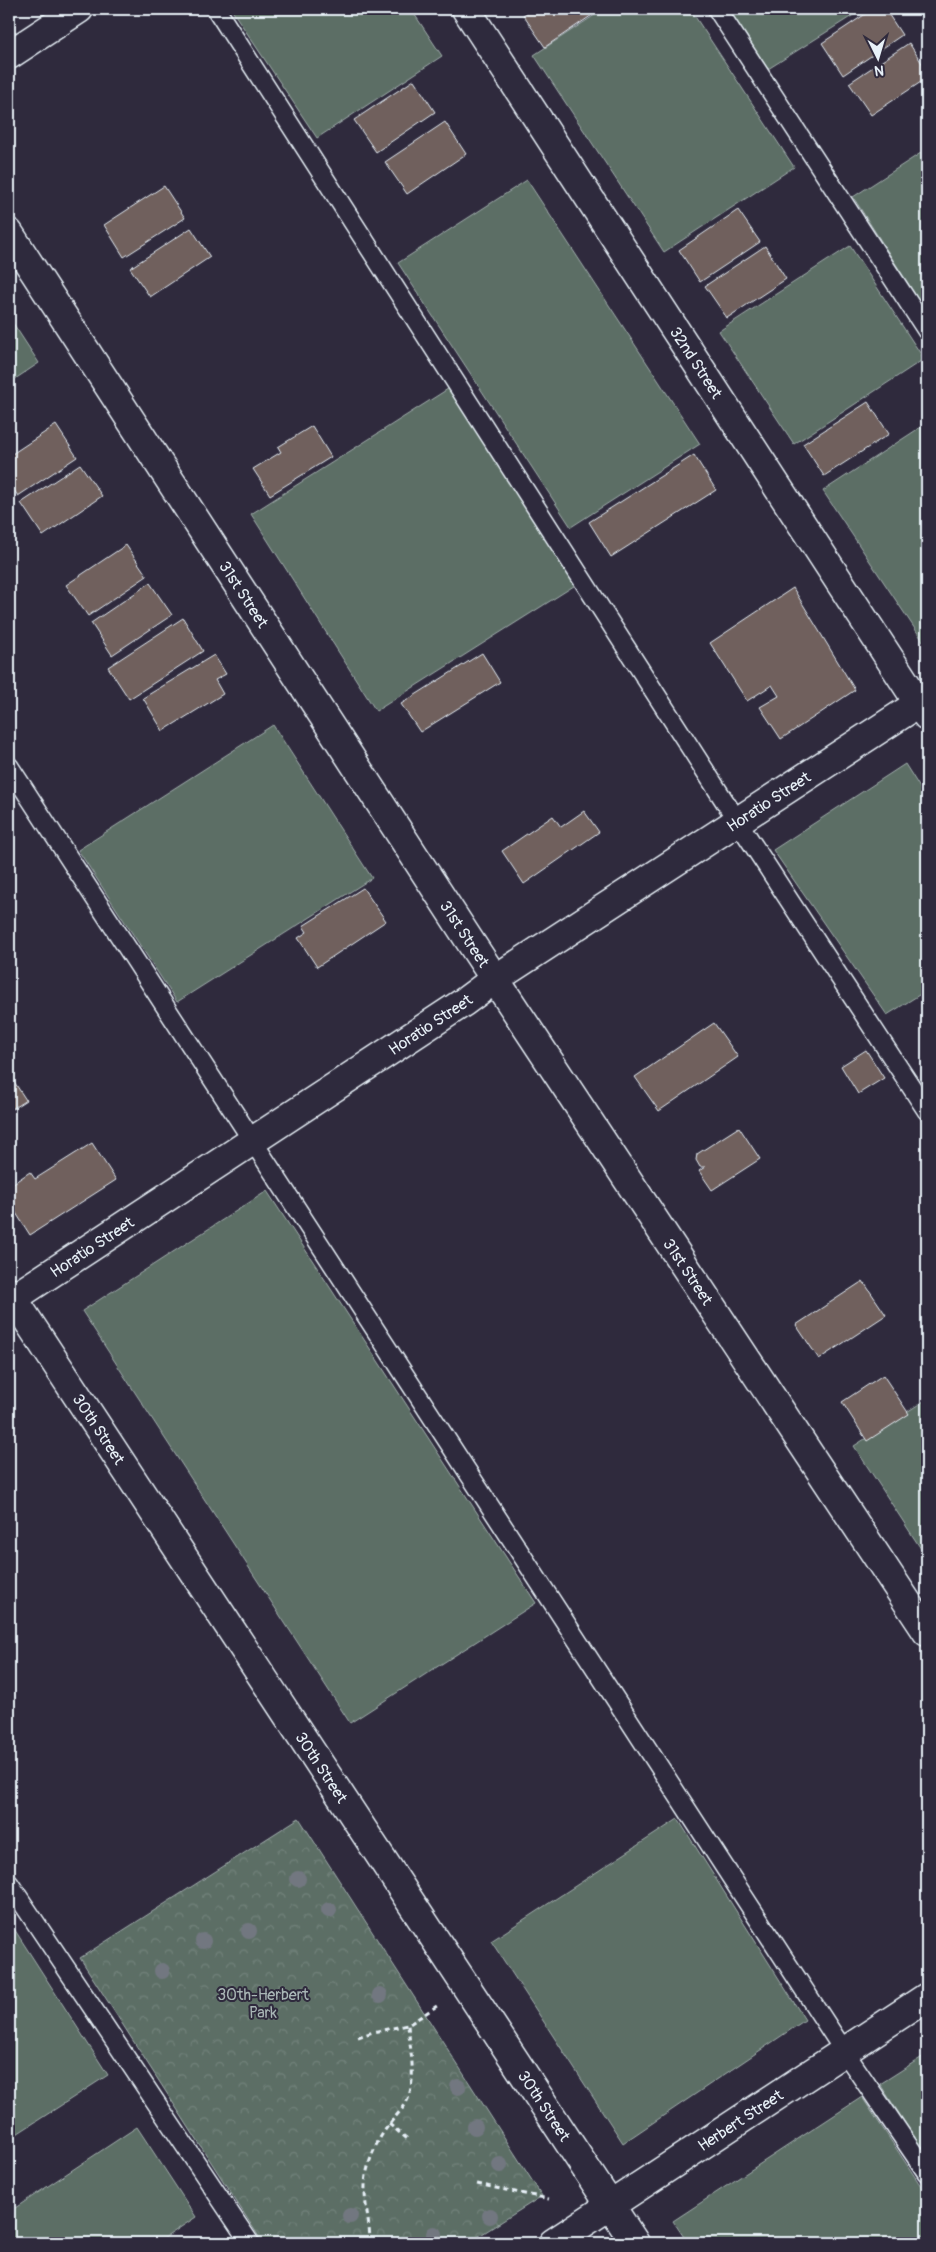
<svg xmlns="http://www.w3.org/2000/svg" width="936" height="2252" viewBox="0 0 936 2252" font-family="Pangolin,sans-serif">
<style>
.grass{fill:#5c6e65;stroke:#a2b0ae}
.park{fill:url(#park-crowns);stroke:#a2b0ae}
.building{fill:#6f605d;stroke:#e8f1f8}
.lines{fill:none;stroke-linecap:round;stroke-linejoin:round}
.lane-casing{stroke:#e8f1f8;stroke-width:21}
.street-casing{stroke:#e8f1f8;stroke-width:31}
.path{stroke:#e8f1f8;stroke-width:3;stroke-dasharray:5 4;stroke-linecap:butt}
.lane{stroke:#2f2a3d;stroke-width:18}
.street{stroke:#2f2a3d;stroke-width:28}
.tree{fill:#727780}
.labels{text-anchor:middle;stroke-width:4;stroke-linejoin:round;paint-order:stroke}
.street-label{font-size:16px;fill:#e8f1f8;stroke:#2f2a3d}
.park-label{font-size:16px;fill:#a9b6b6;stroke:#2f2a3d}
</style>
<defs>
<pattern id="park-crowns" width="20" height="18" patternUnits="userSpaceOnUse" patternTransform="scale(1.25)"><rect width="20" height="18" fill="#5c6e65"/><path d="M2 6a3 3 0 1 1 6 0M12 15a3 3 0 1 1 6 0" fill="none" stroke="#73837c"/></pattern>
</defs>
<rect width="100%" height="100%" fill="#2f2a3d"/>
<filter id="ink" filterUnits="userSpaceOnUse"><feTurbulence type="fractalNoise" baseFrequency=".02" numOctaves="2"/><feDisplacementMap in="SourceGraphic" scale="10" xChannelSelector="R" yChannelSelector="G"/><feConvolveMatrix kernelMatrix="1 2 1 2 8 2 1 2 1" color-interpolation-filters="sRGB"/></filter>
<g filter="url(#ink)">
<!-- grass -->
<g class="grass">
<path d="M231 9H411L442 56 317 138Z"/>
<path d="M604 9H690L794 167 664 252 534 55Z"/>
<path d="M729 9H863L768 69Z"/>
<path d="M927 149V313L853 197Z"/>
<path d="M527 180 700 444 571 527 398 263Z"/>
<path d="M850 246 924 359 794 444 719 331Z"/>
<path d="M9 317 39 363 9 383Z"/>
<path d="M451 387 577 584 376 711 251 514Z"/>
<path d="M927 423V647L823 491Z"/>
<path d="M273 725 372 878 177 1002 78 850Z"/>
<path d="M905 764 927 799V990L887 1015 773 850Z"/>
<path d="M267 1191 536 1603 350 1723 82 1311Z"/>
<path d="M927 1399V1558L854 1446Z"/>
<path d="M678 1819 805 2020 623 2143 491 1941Z"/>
<path d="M9 1921 108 2075 9 2139Z"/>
<path d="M927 2054V2157L880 2084Z"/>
<path d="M862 2097 927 2195V2243H688L673 2221Z"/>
<path d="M137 2127 196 2217 157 2243H9V2212Z"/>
</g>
<!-- park -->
<path class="park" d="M299 1818 542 2196 468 2243H263L80 1958Z"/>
<!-- building -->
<g class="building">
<path d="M533 9H601L545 47 523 15Z"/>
<path d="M873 9H885L902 35 843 75 822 43Z"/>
<path d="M909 43 927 71V78L871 115 849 83Z"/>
<path d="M414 80 435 112 376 152 354 120Z"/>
<path d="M445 122 466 154 407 194 385 162Z"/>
<path d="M164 186 185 218 124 257 104 225Z"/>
<path d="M738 210 760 242 700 282 679 250Z"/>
<path d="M191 228 210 257 150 297 130 268Z"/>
<path d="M765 246 786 279 727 318 705 286Z"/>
<path d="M868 402 889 434 824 476 803 444Z"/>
<path d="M56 425 77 457 18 496 9 483V456Z"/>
<path d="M312 426 331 457 270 495 253 469 281 452 278 447Z"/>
<path d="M694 455 716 490 611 557 589 522Z"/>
<path d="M80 464 102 496 43 536 21 503Z"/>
<path d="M126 545 147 576 88 616 66 585Z"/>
<path d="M150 583 172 615 112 655 91 623Z"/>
<path d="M793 588 855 690 781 739 760 707 779 696 772 685 747 701 710 643Z"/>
<path d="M183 618 203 651 129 699 108 667Z"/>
<path d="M482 653 500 682 420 732 401 704Z"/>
<path d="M214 655 226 674 215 680 223 694 163 731 143 698Z"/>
<path d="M584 811 599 832 524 884 502 851 553 816 561 827Z"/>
<path d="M363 888 386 921 317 967 298 938 307 932 303 926Z"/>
<path d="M714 1023 738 1057 659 1111 635 1077Z"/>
<path d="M866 1050 884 1078 858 1094 841 1066Z"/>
<path d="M9 1074 26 1100 9 1111Z"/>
<path d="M739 1127 760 1159 712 1190 699 1171 705 1167H700L696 1160 697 1154Z"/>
<path d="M92 1143 116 1180 30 1235 9 1202 10 1194 9 1186 30 1172 35 1179Z"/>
<path d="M863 1281 886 1315 819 1359 796 1325Z"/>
<path d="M883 1375 909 1414 867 1441 842 1402Z"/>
</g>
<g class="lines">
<defs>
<g id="lane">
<path d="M216 9 738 822 927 1111"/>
<path d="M717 9 927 331"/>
<path d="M9 766 844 2051 927 2173"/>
<path d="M9 1883 250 2243"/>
</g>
<g id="street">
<path id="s1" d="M466 9 927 716"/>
<path d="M9 55 79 9"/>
<path id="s2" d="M9 233 475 949 927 1632"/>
<path id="s3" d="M9 1292 635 2243"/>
<path id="s4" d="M9 1301 464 1002 495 979 927 698"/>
<path id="s5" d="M553 2243 927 1997"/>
</g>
</defs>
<!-- lane casing -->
<use href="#lane" class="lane-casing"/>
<!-- street casing -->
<use href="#street" class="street-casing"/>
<!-- path -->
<g class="path">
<path d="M358 2037 373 2032 408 2025 440 2004"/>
<path d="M389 2124 410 2141"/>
<path d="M477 2184 549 2199"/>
<path d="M370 2243C370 2219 361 2195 367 2171 371 2154 378 2139 388 2126 393 2119 400 2112 405 2105 418 2082 410 2050 408 2025"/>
</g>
<!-- lane -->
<use href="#lane" class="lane"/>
<!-- street -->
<use href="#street" class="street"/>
</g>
<!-- trees -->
<g class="tree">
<circle cx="298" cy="1879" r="8"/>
<circle cx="329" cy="1910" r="8"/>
<circle cx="249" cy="1931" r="8"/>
<circle cx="203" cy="1941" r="8"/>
<circle cx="162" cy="1971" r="8"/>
<circle cx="380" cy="1995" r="8"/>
<circle cx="458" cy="2087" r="8"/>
<circle cx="475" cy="2127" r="8"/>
<circle cx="500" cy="2165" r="8"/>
<circle cx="350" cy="2216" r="8"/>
<circle cx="490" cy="2216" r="8"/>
<circle cx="434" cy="2234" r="8"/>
</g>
</g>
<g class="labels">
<!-- street labels -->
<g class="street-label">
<text dy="6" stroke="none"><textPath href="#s1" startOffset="422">32nd Street</textPath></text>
<text dy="6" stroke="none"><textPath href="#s2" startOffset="431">31st Street</textPath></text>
<text dy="6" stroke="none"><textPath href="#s4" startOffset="909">Horatio Street</textPath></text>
<text dy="6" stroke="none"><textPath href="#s2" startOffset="836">31st Street</textPath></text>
<text dy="6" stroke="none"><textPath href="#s4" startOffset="504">Horatio Street</textPath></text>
<text dy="6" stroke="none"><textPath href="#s4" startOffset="99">Horatio Street</textPath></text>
<text dy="6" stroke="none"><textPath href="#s2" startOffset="1241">31st Street</textPath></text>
<text dy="6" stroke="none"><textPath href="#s3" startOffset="164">30th Street</textPath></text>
<text dy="6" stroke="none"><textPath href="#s3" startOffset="569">30th Street</textPath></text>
<text dy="6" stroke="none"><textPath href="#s3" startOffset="974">30th Street</textPath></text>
<text dy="6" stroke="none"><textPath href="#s5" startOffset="224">Herbert Street</textPath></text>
</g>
<!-- park labels -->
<g class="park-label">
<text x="263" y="2000">30th-Herbert<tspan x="263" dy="18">Park</tspan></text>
</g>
</g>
<!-- margin -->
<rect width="936" height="2252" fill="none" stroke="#2f2a3d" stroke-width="30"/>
<rect x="15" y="15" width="906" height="2222" fill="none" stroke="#e8f1f8" stroke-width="2" filter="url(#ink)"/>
<!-- north arrow -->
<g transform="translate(878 58) rotate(175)" stroke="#2f2a3d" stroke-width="4" paint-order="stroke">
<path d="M0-4L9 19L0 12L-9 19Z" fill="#e8f1f8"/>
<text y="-8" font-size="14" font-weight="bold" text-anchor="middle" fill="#e8f1f8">N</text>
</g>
</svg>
